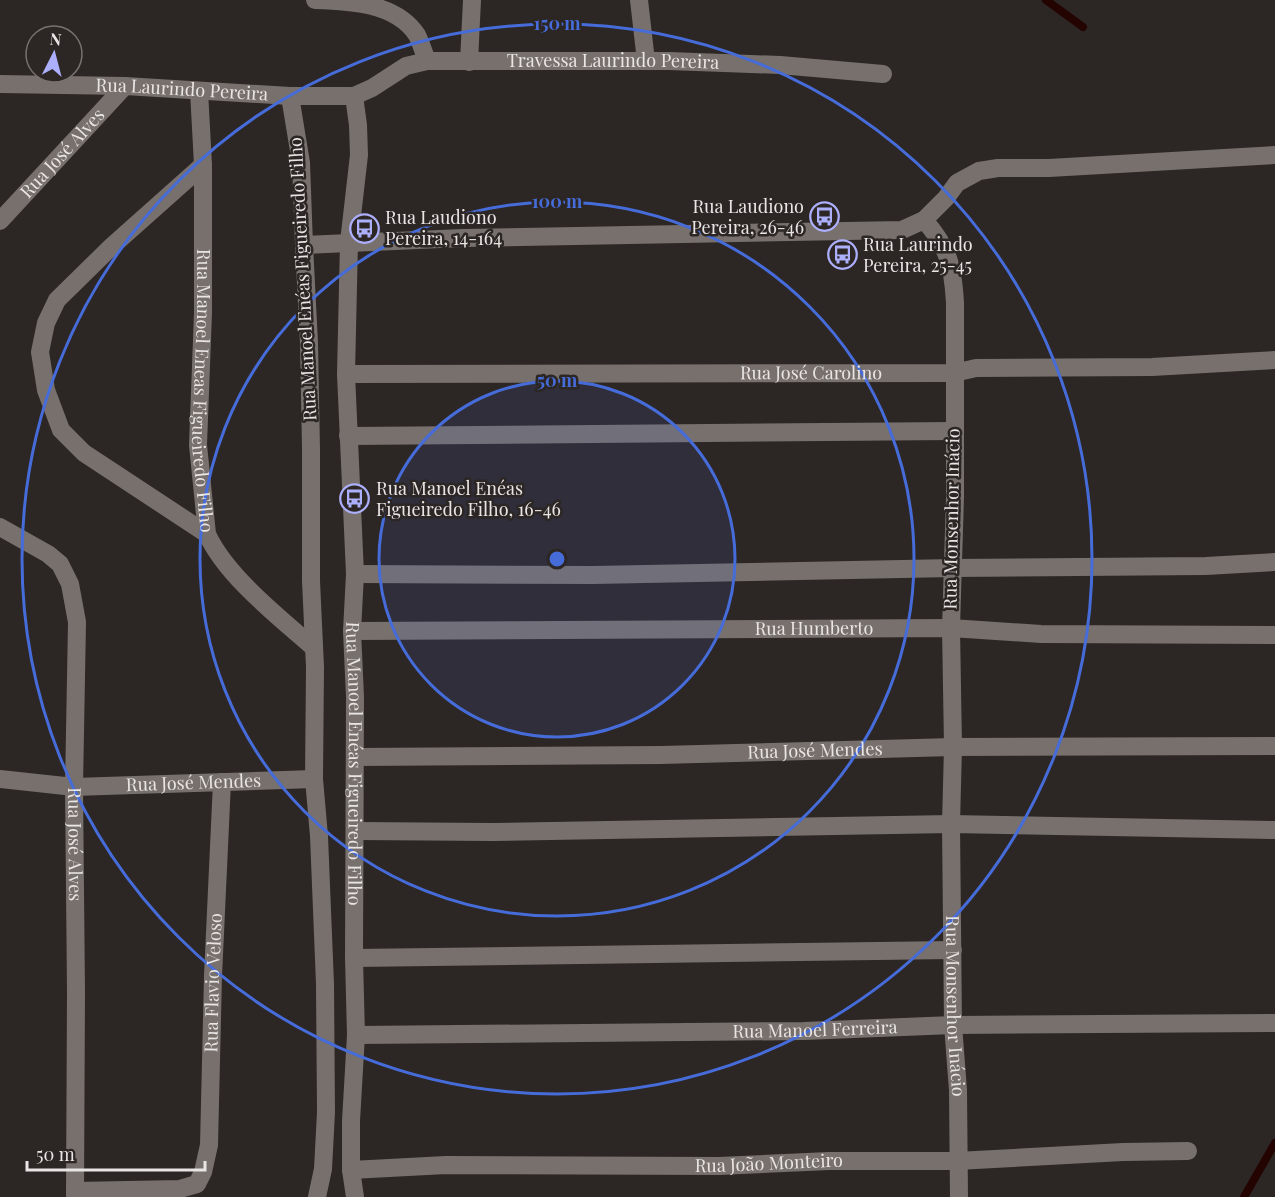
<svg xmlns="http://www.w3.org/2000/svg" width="1275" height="1197" viewBox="0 0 1275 1197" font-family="'Playfair Display',serif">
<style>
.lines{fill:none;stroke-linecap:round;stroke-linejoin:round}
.stream{stroke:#230400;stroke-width:8}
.minor{stroke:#77706c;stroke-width:18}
.tertiary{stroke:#77706c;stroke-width:18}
.ring{fill:none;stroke:#466cda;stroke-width:3}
.labels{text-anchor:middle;stroke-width:5;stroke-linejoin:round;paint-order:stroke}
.street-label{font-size:18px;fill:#e9e5e4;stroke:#2c2624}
.poi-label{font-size:18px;fill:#e9e5e4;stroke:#2c2624;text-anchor:start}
.centre{fill:#466cda;stroke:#2c2624;stroke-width:3}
.ring-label{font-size:18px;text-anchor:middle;font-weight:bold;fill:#466cda;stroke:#2c2624;stroke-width:5;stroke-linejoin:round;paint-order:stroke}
</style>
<rect width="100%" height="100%" fill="#2c2624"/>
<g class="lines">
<!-- stream -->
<g class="stream">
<path d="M1046 0 1083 27"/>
<path d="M1244 1197 1275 1143"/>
</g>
<!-- minor -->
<g class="minor">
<path d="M315 0C350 1 396 3 417 35 421 43 424 53 427 61"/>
<path d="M639 0 646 61"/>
<path d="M469 62 472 0"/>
<path id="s1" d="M0 84 125 86 290 96H354L372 88 406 66 427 61H669L780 65 883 74"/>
<path id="s2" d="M199 91 203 165V313L198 445 207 534C226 576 279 617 314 648"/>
<path d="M290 96 301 163 304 245"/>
<path d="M203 165 111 247 57 300 46 323 40 352 46 390 61 430 84 453 207 534"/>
<path id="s3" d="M0 221 125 86"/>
<path d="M349 242 359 155 358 125 354 96"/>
<path id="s4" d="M346 374 954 373 976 368 1152 367 1275 360"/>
<path d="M348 436 954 431"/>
<path id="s5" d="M0 527 48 554 60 564 70 584 77 622 74 787 76 992 75 1197"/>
<path d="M355 574 593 575 953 568 1206 566 1275 562"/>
<path id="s6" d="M352 631 951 628 1041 634 1275 635"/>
<path id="s7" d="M355 757 661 755 953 747 1275 746"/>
<path id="s8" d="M0 779 74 787 314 779"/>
<path d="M356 831 493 832 951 824 1275 830"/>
<path d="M354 958 953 950"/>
<path id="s9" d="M356 1035 804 1031 953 1025 1275 1023"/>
<path id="s10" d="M351 1170 446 1165 719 1166 829 1161H957L1123 1152 1188 1151"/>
<path id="s11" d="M75 1191 180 1189 197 1184 203 1172 209 1145 213 976 222 782"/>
</g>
<!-- tertiary -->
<g class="tertiary">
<path id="s12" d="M924 220C949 248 953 267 955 303V497L951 628 953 747 951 824 953 1025 958 1090 959 1197"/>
<path id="s13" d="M349 242 346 374 355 574 352 631 355 697 354 958 356 1035 351 1121V1170L355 1197"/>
<path d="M317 1197 323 1169 326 1112 325 984 319 836 314 779 315 667 311 581V449L309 343 304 245 463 238 902 230 924 220 946 198 957 183 979 171 998 168H1049L1275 155"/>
</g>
</g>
<!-- distance rings -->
<circle cx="557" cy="559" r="178" fill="#466cda" fill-opacity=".12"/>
<g class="ring">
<circle cx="557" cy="559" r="178"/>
<circle cx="557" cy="559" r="357"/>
<circle cx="557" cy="559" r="535"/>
</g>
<!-- icons -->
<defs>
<symbol id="bus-ring" viewBox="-11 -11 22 22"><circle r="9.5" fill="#2c2624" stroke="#acaffb" stroke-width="1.5"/><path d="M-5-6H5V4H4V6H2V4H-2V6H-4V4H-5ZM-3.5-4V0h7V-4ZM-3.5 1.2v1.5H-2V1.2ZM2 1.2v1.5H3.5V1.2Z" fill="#acaffb"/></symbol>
</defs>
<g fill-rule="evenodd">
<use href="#bus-ring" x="808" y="200" width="33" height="33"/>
<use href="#bus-ring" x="348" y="212" width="33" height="33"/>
<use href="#bus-ring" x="826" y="238" width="33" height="33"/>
<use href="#bus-ring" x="338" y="482" width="33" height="33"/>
</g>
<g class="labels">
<!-- street labels -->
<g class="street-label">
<text dy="6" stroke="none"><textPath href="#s1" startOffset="622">Travessa Laurindo Pereira</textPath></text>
<text dy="6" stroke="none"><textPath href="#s1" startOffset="182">Rua Laurindo Pereira</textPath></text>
<text dy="6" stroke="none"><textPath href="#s3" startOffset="92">Rua José Alves</textPath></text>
<text transform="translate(303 279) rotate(-93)" y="6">Rua Manoel Enéas Figueiredo Filho</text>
<text dy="6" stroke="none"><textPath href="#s4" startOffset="465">Rua José Carolino</textPath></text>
<text dy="6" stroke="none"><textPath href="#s2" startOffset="300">Rua Manoel Eneas Figueiredo Filho</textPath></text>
<text transform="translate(952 519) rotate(-89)" y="6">Rua Monsenhor Inácio</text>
<text dy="6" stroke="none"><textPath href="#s6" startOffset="462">Rua Humberto</textPath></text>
<text dy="6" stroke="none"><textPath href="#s7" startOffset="460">Rua José Mendes</textPath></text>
<text dy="6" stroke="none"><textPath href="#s13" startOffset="522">Rua Manoel Enéas Figueiredo Filho</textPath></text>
<text dy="6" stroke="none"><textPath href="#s8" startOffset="194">Rua José Mendes</textPath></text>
<text dy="6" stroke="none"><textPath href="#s5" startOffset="354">Rua José Alves</textPath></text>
<text dy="6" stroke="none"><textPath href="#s11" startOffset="326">Rua Flavio Veloso</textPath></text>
<text dy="6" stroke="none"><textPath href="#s12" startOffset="794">Rua Monsenhor Inácio</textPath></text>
<text dy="6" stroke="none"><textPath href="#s9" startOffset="459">Rua Manoel Ferreira</textPath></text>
<text dy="6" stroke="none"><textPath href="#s10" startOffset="418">Rua João Monteiro</textPath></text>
</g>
<!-- poi labels -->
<g class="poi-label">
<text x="804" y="213" text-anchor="end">Rua Laudiono<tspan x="804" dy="21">Pereira, 26-46</tspan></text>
<text x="385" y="224">Rua Laudiono<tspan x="385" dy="21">Pereira, 14-164</tspan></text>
<text x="863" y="251">Rua Laurindo<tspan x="863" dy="21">Pereira, 25-45</tspan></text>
<text x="376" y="495">Rua Manoel Enéas<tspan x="376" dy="21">Figueiredo Filho, 16-46</tspan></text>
</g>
</g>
<circle cx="557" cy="559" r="9" class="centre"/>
<g class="ring-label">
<text x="557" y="30">150 m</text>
<text x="557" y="208">100 m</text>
<text x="557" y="387">50 m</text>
</g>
<!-- north arrow -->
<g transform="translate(54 54) rotate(6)"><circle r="28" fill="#2c2624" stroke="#787271" stroke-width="1.5"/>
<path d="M0-4.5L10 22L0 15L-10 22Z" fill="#acaffb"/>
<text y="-9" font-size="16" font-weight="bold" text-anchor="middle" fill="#e9e5e4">N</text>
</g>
<!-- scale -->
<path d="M27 1161v9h178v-9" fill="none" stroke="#e9e5e4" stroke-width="3"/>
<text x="36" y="1161" font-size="18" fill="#e9e5e4" stroke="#2c2624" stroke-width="4.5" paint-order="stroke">50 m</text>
</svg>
